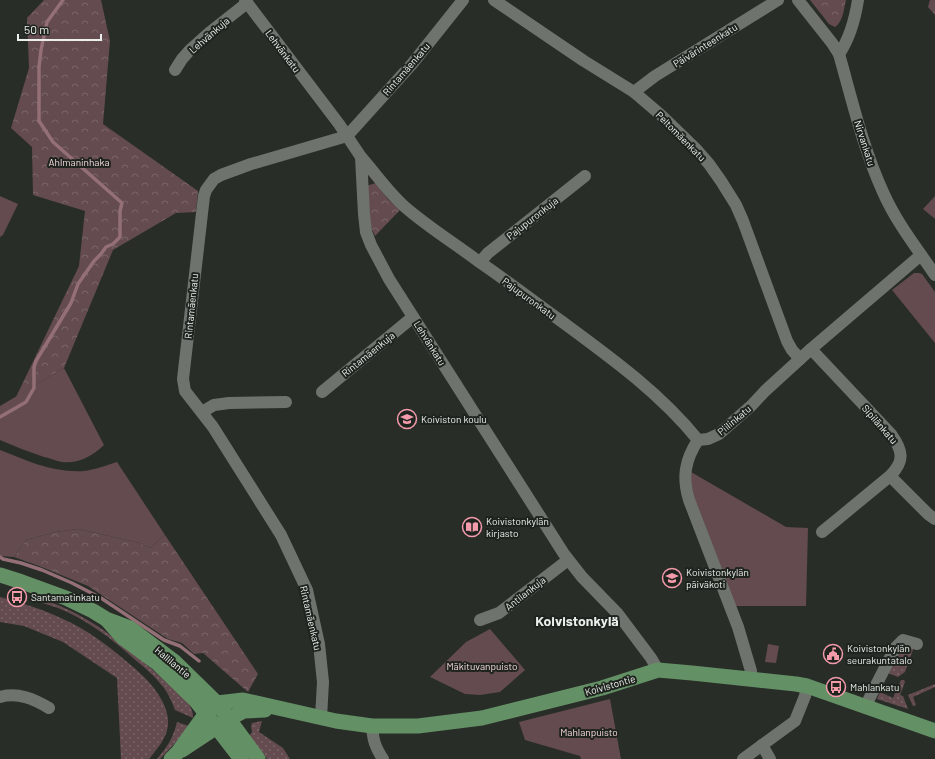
<svg xmlns="http://www.w3.org/2000/svg" width="935" height="759" viewBox="0 0 935 759" font-family="Barlow,sans-serif">
<style>
.grass{fill:url(#grass-dots)}
.forest{fill:url(#forest-crowns)}
.green{fill:#634b4f}
.lines{fill:none;stroke-linecap:round;stroke-linejoin:round}
.stream{stroke:#947076;stroke-width:3.5}
.minor{stroke:#6e746d;stroke-width:12}
.major{stroke:#649065;stroke-width:15}
.labels{text-anchor:middle;stroke-width:4;stroke-linejoin:round;paint-order:stroke}
.street-label{font-size:10px;fill:#ecf0ec;stroke:#1e231e}
.park-label{font-size:10px;fill:#f6dadf;stroke:#1e231e}
.poi-label{font-size:10px;fill:#ecf0ec;stroke:#1e231e;text-anchor:start}
.district-label{font-size:14px;font-weight:bold;fill:#ecf0ec;stroke:#1e231e}
</style>
<defs>
<pattern id="grass-dots" width="8" height="8" patternUnits="userSpaceOnUse"><rect width="8" height="8" fill="#634b4f"/><path d="M2 2h.1M6 6h.1" fill="none" stroke="#7a6568" stroke-width="1.8" stroke-linecap="round"/></pattern>
<pattern id="forest-crowns" width="20" height="18" patternUnits="userSpaceOnUse"><rect width="20" height="18" fill="#634b4f"/><path d="M2 6a3 3 0 1 1 6 0M12 15a3 3 0 1 1 6 0" fill="none" stroke="#7a6568"/></pattern>
</defs>
<rect width="100%" height="100%" fill="#282d28"/>
<!-- grass -->
<g class="grass">
<path d="M0 597C21 603 43 609 63 619 86 629 107 645 126 661 138 671 150 681 158 694 164 703 169 714 168 725 167 738 157 749 149 759H121L117 678 63 642 24 626 0 622Z"/>
<path d="M32 599C46 599 61 606 73 612 116 634 151 668 187 701 191 707 193 711 193 718L175 710C172 702 169 695 164 688 155 676 144 667 133 658 111 638 86 619 58 608 50 605 41 603 32 599Z"/>
<path d="M900 646 914 647 905 672 898 677 888 673Z"/>
<path d="M901 680H904L905 682 900 695 903 696 908 709 877 699 880 692 893 698Z"/>
<path d="M935 684V687L913 697 916 705 913 706 908 695Z"/>
<path d="M262 721 259 732 283 748 290 759H267L249 736 252 732 251 726 252 723Z"/>
<path d="M177 722 189 726 177 741 160 759H157C168 746 173 738 177 722Z"/>
</g>
<!-- forest -->
<g class="forest">
<path d="M44 0H101L110 41 103 124 198 191 196 212 176 213 113 250 64 368 16 397 79 266 85 211 33 195 32 147 11 128 29 68 27 18Z"/>
<path d="M810 0H846C844 8 843 22 835 27L829 24Z"/>
<path d="M930 0H935V15L928 7Z"/>
<path d="M376 183 388 199 400 210 375 236 370 225 366 186Z"/>
<path d="M78 529 140 543 150 548 165 535 258 674 248 692 203 653 194 654 182 643 168 639 88 586 39 566 14 557 26 540 56 532Z"/>
</g>
<!-- green -->
<g class="green">
<path d="M0 196 18 204 3 235 0 237Z"/>
<path d="M935 196V219L923 209Z"/>
<path d="M914 273H919L922 274 935 292V343L892 290Z"/>
<path d="M64 368 104 445C93 456 78 464 62 462 56 461 50 458 44 457 29 452 14 446 0 440V406Z"/>
<path d="M0 450C28 461 53 473 84 471 94 470 107 465 117 462L165 535 150 548 140 543 78 529 56 532 26 540 14 557 0 556Z"/>
<path d="M691 472 786 527 808 528 806 606H735L691 491Z"/>
<path d="M490 629 525 670 500 692 480 695 465 694 430 677 466 642Z"/>
<path d="M768 644 779 646 776 663 765 662Z"/>
<path d="M610 699 621 759H581L580 756 525 740 519 722Z"/>
</g>
<g class="lines">
<!-- stream -->
<g class="stream">
<path d="M0 417 26 402 34 388V367L36 361 71 303 78 284 94 261 101 254 106 247 113 244 120 237V211L122 203 53 142 39 121V67L41 50 47 22 63 0"/>
<path d="M0 557 3 559 21 563 42 570 72 583 101 598 164 640 180 646 199 661"/>
</g>
<!-- minor -->
<g class="minor">
<path d="M245 0 339 124 361 157 364 214 366 232 371 245 389 279 564 554 582 577 618 614 651 658 658 670"/>
<path d="M494 0 584 61 634 92 662 116 695 148 709 164 721 181 736 205 743 221 787 341 792 350 800 359"/>
<path d="M798 0 832 43 839 54C852 100 863 148 883 192 896 222 917 248 935 275"/>
<path d="M839 54C850 38 855 19 858 0"/>
<path d="M175 70 182 59 190 50 209 33 247 3"/>
<path d="M634 92 655 76 778 0"/>
<path d="M361 157C376 174 389 193 405 207 428 227 454 243 478 261 506 280 533 301 561 321 610 357 660 393 698 440"/>
<path d="M480 262 488 253 585 176"/>
<path d="M811 349 891 434C903 451 905 461 890 476L822 532"/>
<path d="M322 392 413 317"/>
<path d="M202 412 214 405 229 403 286 402"/>
<path d="M890 476 928 514 935 519"/>
<path d="M480 620 499 613 568 560"/>
<path d="M750 679 751 671 738 627 689 500C682 477 685 460 698 440L708 439 719 434 751 406 765 391 811 349 921 255"/>
<path d="M0 697C18 692 34 699 49 708"/>
<path d="M868 707 869 699 895 648 903 640 917 644"/>
<path d="M321 718 323 682 319 644 307 590 281 535 213 427 185 391 183 379 204 196 206 190 214 179 221 175 251 164 347 136 412 64 463 0"/>
<path d="M372 726C373 740 375 747 383 759"/>
<path d="M762 745 770 759"/>
<path d="M743 759 795 721 805 696 807 686"/>
</g>
<!-- major -->
<g class="major">
<path d="M0 575 22 582 66 598 93 611 106 619 130 628 175 662 217 703 258 759"/>
<path d="M108 621 123 638 157 663 196 701 241 759"/>
<path d="M182 750 229 719 244 711 265 710"/>
<path d="M171 759 178 752 206 713 217 703 243 700 336 721 372 726H418L482 718 602 688 658 670 692 673 796 684 807 686 935 731"/>
</g>
</g>
<!-- icons -->
<defs>
<symbol id="school-ring" viewBox="-11 -11 22 22"><circle r="9.5" fill="#1e231e" stroke="#f39aab" stroke-width="1.5"/><path d="M0-5L7-2L0 1L-7-2ZM-4 1L0 2.5L4 1V4Q0 6-4 4Z" fill="#f39aab"/></symbol>
<symbol id="library-ring" viewBox="-11 -11 22 22"><circle r="9.5" fill="#1e231e" stroke="#f39aab" stroke-width="1.5"/><path d="M-6-4Q-3-5.5-.7-3.5V5Q-3 3-6 4ZM6-4Q3-5.5 .7-3.5V5Q3 3 6 4Z" fill="#f39aab"/></symbol>
<symbol id="bus-ring" viewBox="-11 -11 22 22"><circle r="9.5" fill="#1e231e" stroke="#f39aab" stroke-width="1.5"/><path d="M-5-6H5V4H4V6H2V4H-2V6H-4V4H-5ZM-3.5-4V0h7V-4ZM-3.5 1.2v1.5H-2V1.2ZM2 1.2v1.5H3.5V1.2Z" fill="#f39aab"/></symbol>
<symbol id="civic-ring" viewBox="-11 -11 22 22"><circle r="9.5" fill="#1e231e" stroke="#f39aab" stroke-width="1.5"/><path d="M-.6-6.5H3V-4.5H.6V-3L4-1V1h2V6H-6V1h2V-1L-.6-3ZM-1.2 2.5V6h2.4V2.5Z" fill="#f39aab"/></symbol>
</defs>
<g fill-rule="evenodd">
<use href="#school-ring" x="396" y="408" width="22" height="22"/>
<use href="#library-ring" x="461" y="516" width="22" height="22"/>
<use href="#school-ring" x="661" y="567" width="22" height="22"/>
<use href="#bus-ring" x="6" y="586" width="22" height="22"/>
<use href="#civic-ring" x="822" y="643" width="22" height="22"/>
<use href="#bus-ring" x="825" y="676" width="22" height="22"/>
</g>
<g class="labels">
<!-- street labels -->
<g class="street-label">
<text transform="translate(209 35) rotate(-41)" y="4">Lehvänkuja</text>
<text transform="translate(705 45) rotate(-32)" y="4">Päivärinteenkatu</text>
<text transform="translate(283 51) rotate(53)" y="4">Lehvänkatu</text>
<text transform="translate(406 69) rotate(-49)" y="4">Rintamäenkatu</text>
<text transform="translate(681 136) rotate(45)" y="4">Peltomäenkatu</text>
<text transform="translate(865 143) rotate(72)" y="4">Nirvankatu</text>
<text transform="translate(532 218) rotate(-38)" y="4">Pajupuronkuja</text>
<text transform="translate(529 298) rotate(36)" y="4">Pajupuronkatu</text>
<text transform="translate(191 306) rotate(-84)" y="4">Rintamäenkatu</text>
<text transform="translate(430 343) rotate(58)" y="4">Lehvänkatu</text>
<text transform="translate(368 354) rotate(-39)" y="4">Rintamäenkuja</text>
<text transform="translate(734 420) rotate(-40)" y="4">Piilinkatu</text>
<text transform="translate(880 424) rotate(49)" y="4">Sipilänkatu</text>
<text transform="translate(525 593) rotate(-38)" y="4">Antilankuja</text>
<text transform="translate(311 618) rotate(77)" y="4">Rintamäenkatu</text>
<text transform="translate(173 662) rotate(40)" y="4">Hallilantie</text>
<text transform="translate(610 685) rotate(-16)" y="4">Koivistontie</text>
</g>
<!-- park labels -->
<g class="park-label">
<text x="79" y="166">Ahlmaninhaka</text>
<text x="482" y="670">Mäkituvanpuisto</text>
<text x="589" y="736">Mahlanpuisto</text>
</g>
<!-- poi labels -->
<g class="poi-label">
<text x="421" y="423">Koiviston koulu</text>
<text x="486" y="525">Koivistonkylän<tspan x="486" dy="12">kirjasto</tspan></text>
<text x="686" y="576">Koivistonkylän<tspan x="686" dy="12">päiväkoti</tspan></text>
<text x="31" y="601">Santamatinkatu</text>
<text x="847" y="652">Koivistonkylän<tspan x="847" dy="12">seurakuntatalo</tspan></text>
<text x="850" y="691">Mahlankatu</text>
</g>
<!-- district labels -->
<g class="district-label">
<text x="577" y="626">Koivistonkylä</text>
</g>
</g>
<!-- scale -->
<path d="M18 34v6h83v-6" fill="none" stroke="#ecf0ec" stroke-width="2"/>
<text x="24" y="34" font-size="12" fill="#ecf0ec" stroke="#1e231e" stroke-width="3" paint-order="stroke">50 m</text>
</svg>
